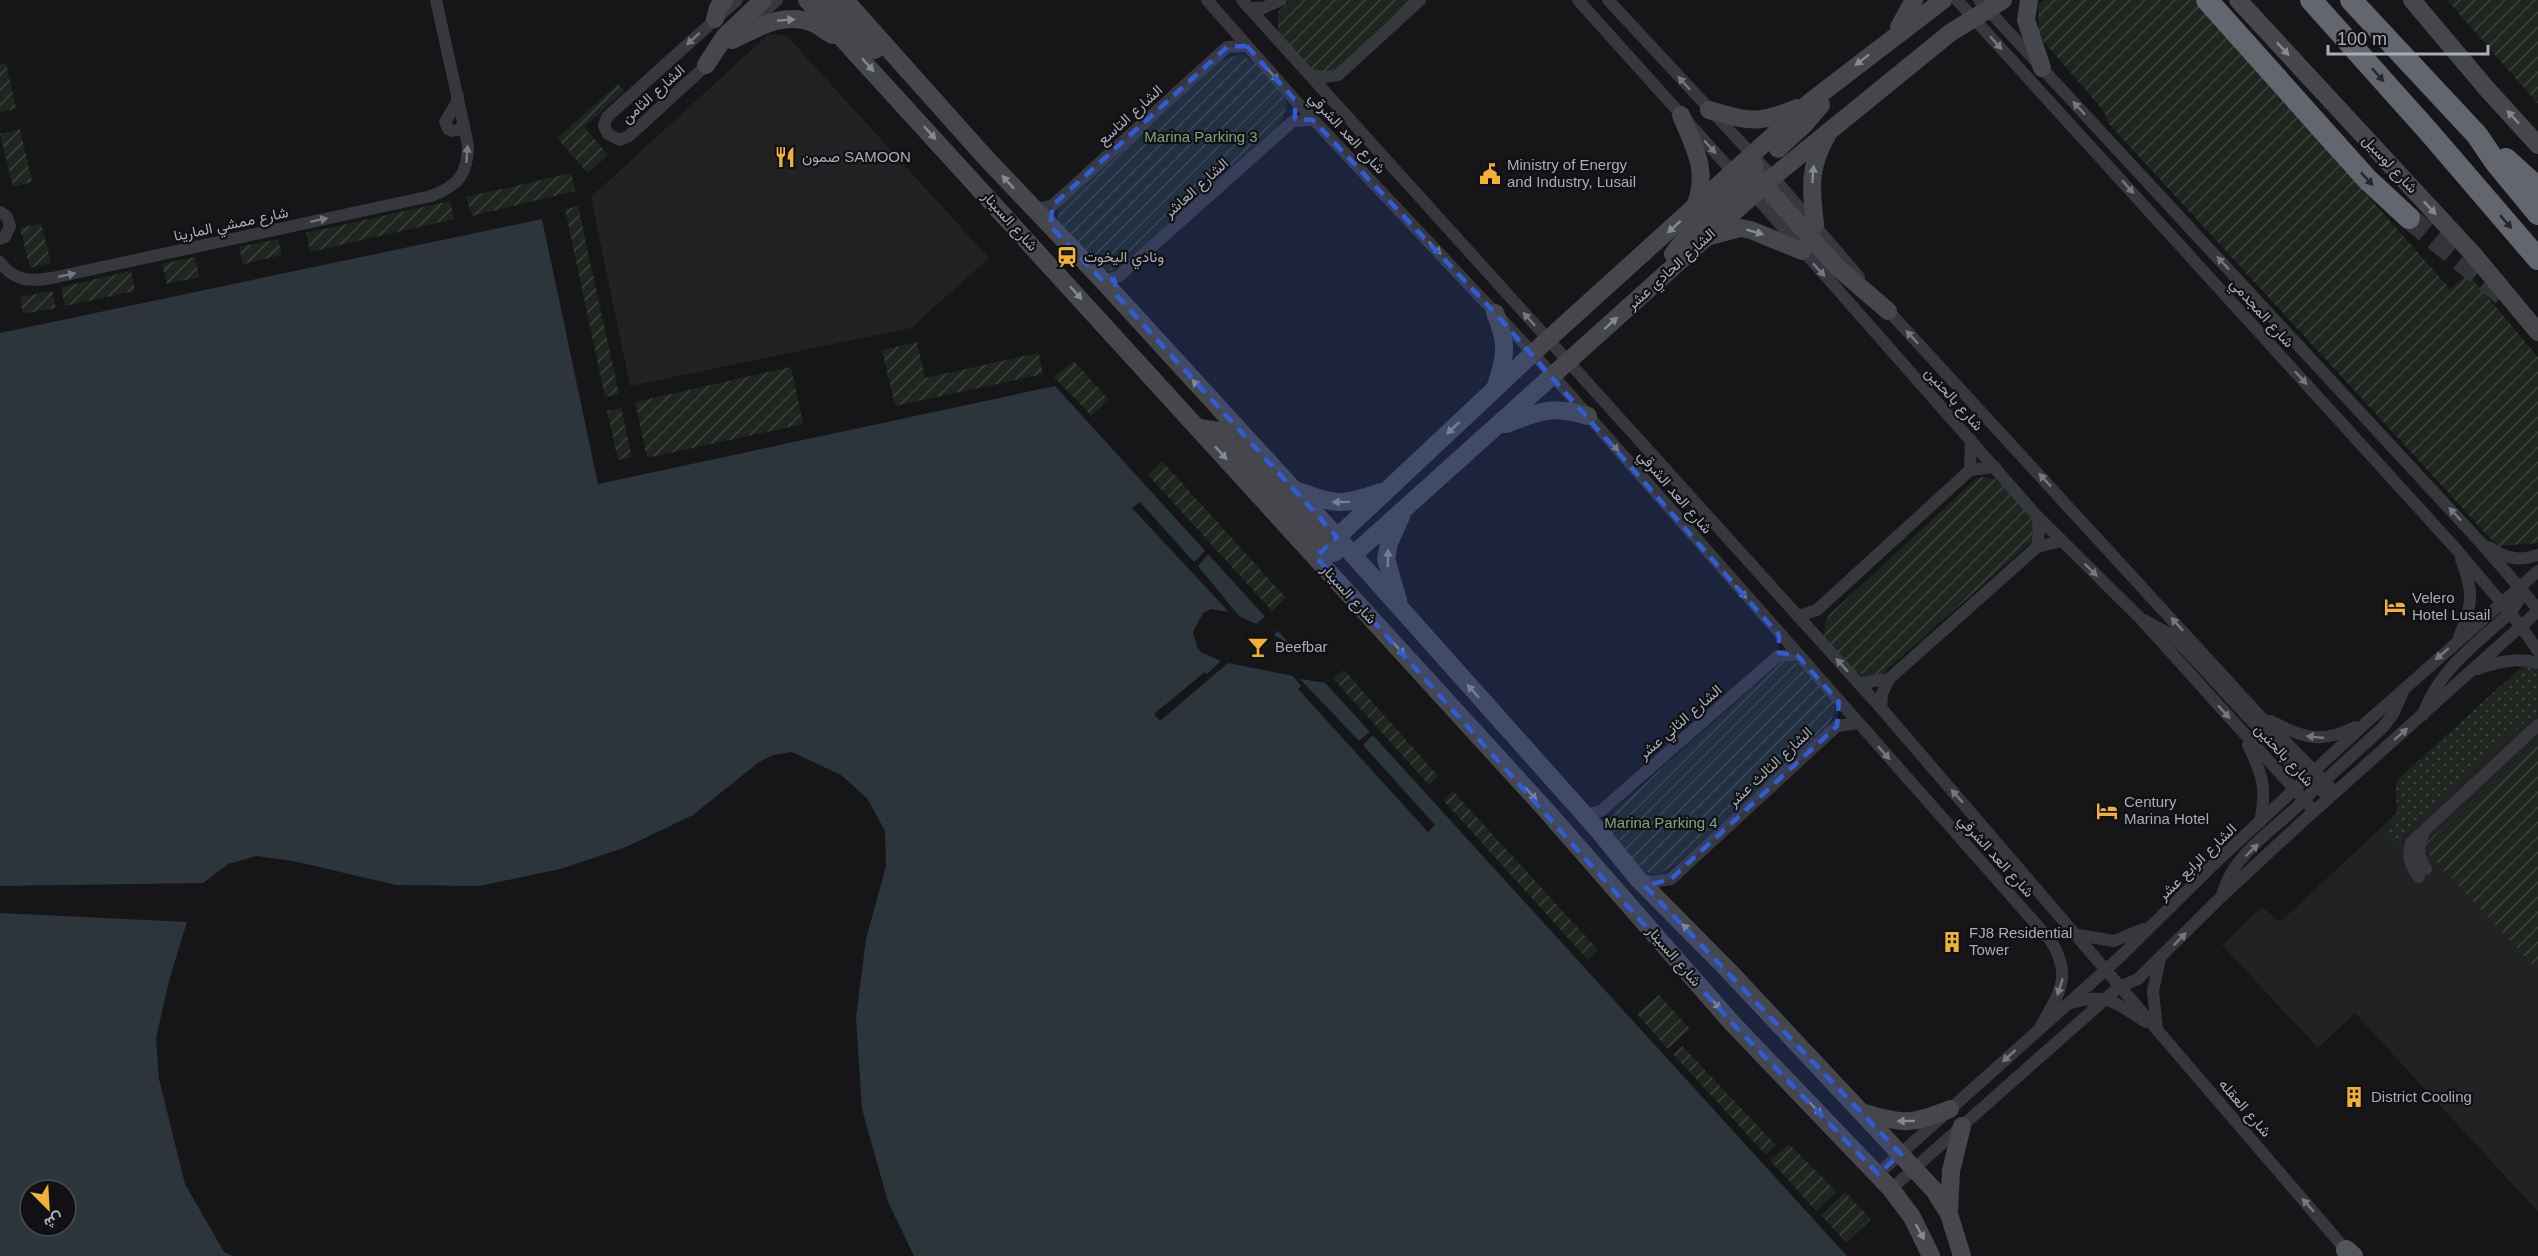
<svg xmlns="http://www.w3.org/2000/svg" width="2538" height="1256" viewBox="0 0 2538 1256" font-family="Arial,Vazirmatn,sans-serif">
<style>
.built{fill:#222225}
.grass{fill:url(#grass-dots)}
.garden{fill:url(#garden-furrows)}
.water{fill:#2c353c;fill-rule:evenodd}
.pier{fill:#161618}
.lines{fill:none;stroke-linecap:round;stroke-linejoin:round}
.highway-tunnel{stroke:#333438;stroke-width:22;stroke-dasharray:22 11;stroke-linecap:butt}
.street{stroke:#37383d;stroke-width:12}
.secondary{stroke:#45474d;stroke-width:18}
.primary{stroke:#53555c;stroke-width:20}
.highway{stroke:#63666e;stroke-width:22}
.oneway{fill:#858993}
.oneway2{fill:#757881}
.oneway3{fill:#26262a}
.marked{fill:#325cd3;fill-opacity:0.2;stroke:#325cd3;stroke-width:4.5;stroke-dasharray:12 8;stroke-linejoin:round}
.labels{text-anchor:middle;stroke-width:4.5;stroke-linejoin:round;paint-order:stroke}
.street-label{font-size:15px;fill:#a8adb8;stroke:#111113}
.park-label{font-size:15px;fill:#7fa381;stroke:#111113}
.poi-label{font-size:15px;fill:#a8adb8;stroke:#111113;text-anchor:start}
</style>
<defs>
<pattern id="grass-dots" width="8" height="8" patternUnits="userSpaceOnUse" patternTransform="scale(1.5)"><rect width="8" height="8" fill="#1e261f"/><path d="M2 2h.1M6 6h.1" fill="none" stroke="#3c433d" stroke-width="1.8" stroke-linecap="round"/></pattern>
<pattern id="garden-furrows" width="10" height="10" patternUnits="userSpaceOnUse" patternTransform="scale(1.5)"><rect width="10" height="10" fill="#1e261f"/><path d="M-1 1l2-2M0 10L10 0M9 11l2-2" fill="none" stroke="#3c433d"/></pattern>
</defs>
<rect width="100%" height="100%" fill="#161618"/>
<!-- built -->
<g class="built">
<path d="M769 34 787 36 989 258 911 328 630 386 591 197Z"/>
<path d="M2538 681V1212L2355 1013 2318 1048 2222 945 2262 907 2280 922Z"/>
</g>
<!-- grass -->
<path class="grass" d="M2526 663 2538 668V710L2416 821 2404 835 2400 849 2391 841 2387 831 2397 821 2396 781Z"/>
<!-- garden -->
<g class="garden">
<path d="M1291 0H1413L1337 69 1326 73H1313L1278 35V12Z"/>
<path d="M2044 0H2195L2450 289 2468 274 2538 357V543L2499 546 2491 539 2109 124 2103 110 2039 36 2038 5Z"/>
<path d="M2447 0H2538V104Z"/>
<path d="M1241 54C1254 61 1285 89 1286 104 1286 113 1283 119 1278 126L1131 260 1113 271H1105L1058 225V214L1062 204 1220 61Z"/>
<path d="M6 63 16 109 0 112V65Z"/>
<path d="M618 84 624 91 584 127 608 155 588 173 557 138Z"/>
<path d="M20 129 32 182 13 187 0 134Z"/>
<path d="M571 173 575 191 472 216 466 197Z"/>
<path d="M450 201 454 219 310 252 306 233Z"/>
<path d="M578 206 619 394 605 397 565 209Z"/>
<path d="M41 223 51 263 30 268 20 228Z"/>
<path d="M278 239 282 255 243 264 239 247Z"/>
<path d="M195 257 199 277 167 284 162 264Z"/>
<path d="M131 271 135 291 65 306 61 287Z"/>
<path d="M52 291 56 308 23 314 20 297Z"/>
<path d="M917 342 925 378 1039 353 1043 374 895 406 882 350Z"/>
<path d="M1074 361 1109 400 1091 415 1054 377Z"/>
<path d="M791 367 803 424 647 458 635 402Z"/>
<path d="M621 408 632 457 618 460 607 411Z"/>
<path d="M1162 461 1286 598 1272 611 1148 475Z"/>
<path d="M1983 477 2005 481 2031 511 2034 533 2031 542 1881 675C1855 683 1841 657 1824 640L1825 623 1828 616 1977 478Z"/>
<path d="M1793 661 1804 666 1833 699C1838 713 1831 721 1823 732L1677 864 1657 875 1646 872 1637 866 1609 833V820L1615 810 1781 662Z"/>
<path d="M1344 670 1438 776 1429 785 1333 678Z"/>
<path d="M2538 740V970L2422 847Z"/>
<path d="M1453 791 1598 950 1588 960 1443 800Z"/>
<path d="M1659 995 1690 1029 1668 1049 1637 1014Z"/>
<path d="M1682 1046 1776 1145 1766 1155 1673 1054Z"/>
<path d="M1789 1144 1837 1192 1816 1211 1770 1160Z"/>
<path d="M1845 1192 1871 1219 1846 1243 1821 1215Z"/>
</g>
<!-- water -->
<g class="water">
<path d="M542 219 598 484 1055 386 1847 1256H914L888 1202 862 1109 856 1018 866 939 886 866 885 831 867 798 841 775 792 752 773 755 759 762 693 815 626 847 560 869 479 886 396 885 293 861 256 856 228 864 203 883 0 886V333Z"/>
<path d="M0 913 187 922 170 977 156 1038 159 1079 185 1184 224 1252 233 1256H0ZM30 1190H66V1226H30Z"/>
</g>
<!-- pier -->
<path class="pier" d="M1140 502 1194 562 1206 550 1209 553 1198 566 1239 616 1256 624 1266 616 1279 629 1274 635 1294 647 1326 683 1300 679 1359 741 1370 732 1373 735 1363 745 1435 825 1428 832 1298 689 1301 686 1293 676 1228 663 1160 721 1154 714 1205 672 1207 674 1221 661 1201 652 1197 647 1193 632 1203 613 1211 609 1229 612 1132 508Z"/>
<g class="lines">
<!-- highway-tunnel -->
<path class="highway-tunnel" d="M2409 218 2503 295"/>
<!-- street -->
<g class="street">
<path d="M1207 0 1295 100 1533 353 2051 941C2073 977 2059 993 2041 1026"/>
<path d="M1242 0 1881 708 2346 1250"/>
<path d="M1578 0 1738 178"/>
<path d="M1608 0 1773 177 1859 277"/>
<path d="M1957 0 2457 550 2521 626 2538 651"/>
<path d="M1979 0 2481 543 2538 609"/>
<path d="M1249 8H1263L1281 0"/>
<path d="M746 28 777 0"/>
<path d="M711 61 629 136 620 140 608 134 604 126 607 117 737 0"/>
<path d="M1310 75 1324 77 1338 75 1420 0"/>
<path d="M458 96 456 104 445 122 448 129 452 131 461 129 464 124"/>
<path d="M1750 190 2037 516 2140 618 2314 811"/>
<path d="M1035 210 1053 205 1227 47 1247 46"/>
<path d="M0 212 7 217 10 226 5 237 0 239"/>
<path d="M0 262C14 281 30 282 52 278L431 196C458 186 468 174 468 145L436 0"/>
<path d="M1103 281 1119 276 1293 121 1313 120"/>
<path d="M1884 306 2260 716 2335 792"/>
<path d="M1970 470 1971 440"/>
<path d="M2037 547 2039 530 2037 516"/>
<path d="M2489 547C2505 558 2519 562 2538 555"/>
<path d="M1798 616 1817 610 1970 470 1995 467"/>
<path d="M2144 620 2170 634 2187 651 2312 786 2324 792H2335"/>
<path d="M2459 637C2473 604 2474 592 2461 559"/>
<path d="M2477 669C2498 662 2516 657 2538 663"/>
<path d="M1858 683 1889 679"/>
<path d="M1881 708 1882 694 1889 679 2037 547 2062 541"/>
<path d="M2423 715C2438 670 2476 644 2510 613L2519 600 2520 588"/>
<path d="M2270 721C2303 737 2320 745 2355 727"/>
<path d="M2248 745C2263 776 2267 788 2260 822"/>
<path d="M2320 785 2383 727 2393 714 2403 692"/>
<path d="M1585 815 1601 811 1778 656 1797 655"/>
<path d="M2423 835C2416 847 2419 858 2426 869"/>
<path d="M2419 877C2410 866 2407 857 2411 843L2538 725"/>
<path d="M1638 879 1653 882 1671 879 1837 726 1858 723"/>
<path d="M2223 892C2235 850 2282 825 2310 794"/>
<path d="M2078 935 2114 941 2143 929"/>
<path d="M2071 1003C2108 992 2115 1003 2146 1022"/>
<path d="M2157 1029 2153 991 2160 959"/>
<path d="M1878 1174 2120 957 2215 863 2369 720 2538 571"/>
<path d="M1891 1189 2119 987 2138 979 2222 896 2302 822 2538 611"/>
</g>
<!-- secondary -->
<g class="secondary">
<path d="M807 0 1545 809 1731 1022 1891 1189 1912 1217 1931 1256"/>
<path d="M828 0 875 50"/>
<path d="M845 0 985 157 1103 281 1337 537 1599 831 1638 879 1729 971 1934 1190 1949 1214 1962 1256"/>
<path d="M2029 0 2026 20 2042 68"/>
<path d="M2238 0 2473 254 2538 332"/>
<path d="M2412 0 2487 89 2538 145"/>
<path d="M715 19 718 8 724 0"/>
<path d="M1899 27 1914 0"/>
<path d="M732 40C758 28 783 11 813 23 820 26 826 32 833 35"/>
<path d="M706 65 725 36 763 0"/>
<path d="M1709 110C1749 121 1758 125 1797 108"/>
<path d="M1681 115C1695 149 1709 171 1695 207"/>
<path d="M1778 149 1805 124 1821 105"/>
<path d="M1734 173 1743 172 1755 175 1837 267 1888 311"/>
<path d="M1815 225C1811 188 1808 169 1827 135"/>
<path d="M1710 236 1740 228 1751 230 1802 251"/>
<path d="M1673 254C1688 230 1751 187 1755 166"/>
<path d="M1495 313C1508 342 1506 356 1496 386"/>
<path d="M1506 424C1541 411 1550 405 1588 416"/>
<path d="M1199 428 1220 431 1326 548 1334 553"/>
<path d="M1298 491C1338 505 1340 506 1381 492"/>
<path d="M1353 555 1773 177 1950 33 2003 0"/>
<path d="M1316 557 1533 353 1810 102 1943 0"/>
<path d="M1398 600 1386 559 1389 543 1401 516"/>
<path d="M1865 1113C1904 1125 1913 1124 1950 1109"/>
<path d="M1949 1212 1951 1171 1962 1126"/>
</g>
<!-- primary -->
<path class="primary" d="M2346 1250 2353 1256"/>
<!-- highway -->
<g class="highway">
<path d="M2207 0 2367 179 2409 218"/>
<path d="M2311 0 2429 132 2538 259"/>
<path d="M2351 0 2477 135 2496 163 2538 214"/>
<path d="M2506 159 2538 188"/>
</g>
</g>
<!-- one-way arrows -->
<defs><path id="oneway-solid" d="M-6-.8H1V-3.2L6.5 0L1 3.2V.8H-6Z" transform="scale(1.5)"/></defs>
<g class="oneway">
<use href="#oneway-solid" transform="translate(786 20) rotate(-4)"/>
<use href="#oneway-solid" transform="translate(2283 49) rotate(47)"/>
<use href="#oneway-solid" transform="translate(1862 60) rotate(142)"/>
<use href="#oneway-solid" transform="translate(868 65) rotate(48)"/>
<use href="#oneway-solid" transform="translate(2513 117) rotate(-132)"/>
<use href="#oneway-solid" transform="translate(930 133) rotate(48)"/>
<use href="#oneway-solid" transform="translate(1813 174) rotate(-86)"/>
<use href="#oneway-solid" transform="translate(1008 182) rotate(-133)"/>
<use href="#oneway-solid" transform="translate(2430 208) rotate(47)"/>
<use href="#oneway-solid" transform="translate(1674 227) rotate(138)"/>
<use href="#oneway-solid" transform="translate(1755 232) rotate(16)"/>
<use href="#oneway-solid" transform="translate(1076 293) rotate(48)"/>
<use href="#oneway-solid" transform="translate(1611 323) rotate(-42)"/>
<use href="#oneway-solid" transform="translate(1198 386) rotate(-132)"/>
<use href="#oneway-solid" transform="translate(1453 428) rotate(137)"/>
<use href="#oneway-solid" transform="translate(1221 453) rotate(48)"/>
<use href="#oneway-solid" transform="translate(1341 502) rotate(179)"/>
<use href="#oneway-solid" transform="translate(1388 558) rotate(-88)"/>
<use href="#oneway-solid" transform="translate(1399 649) rotate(48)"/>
<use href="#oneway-solid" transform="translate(1473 691) rotate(-132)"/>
<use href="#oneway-solid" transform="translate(1531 794) rotate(48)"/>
<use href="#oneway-solid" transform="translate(1688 930) rotate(-135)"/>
<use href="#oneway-solid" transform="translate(1715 1003) rotate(49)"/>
<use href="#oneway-solid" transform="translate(1816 1109) rotate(46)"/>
<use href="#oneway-solid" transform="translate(1906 1121) rotate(179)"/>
<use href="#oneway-solid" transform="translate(1920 1232) rotate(62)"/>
</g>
<g class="oneway2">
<use href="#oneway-solid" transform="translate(693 39) rotate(138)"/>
<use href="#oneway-solid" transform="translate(1996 43) rotate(48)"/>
<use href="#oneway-solid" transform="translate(1273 75) rotate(48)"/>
<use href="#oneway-solid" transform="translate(1684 83) rotate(-132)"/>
<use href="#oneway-solid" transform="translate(2079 108) rotate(-133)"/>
<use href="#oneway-solid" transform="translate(1710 147) rotate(48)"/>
<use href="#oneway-solid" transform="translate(467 154) rotate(-86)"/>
<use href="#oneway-solid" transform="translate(2128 187) rotate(48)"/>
<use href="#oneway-solid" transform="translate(319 220) rotate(-12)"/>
<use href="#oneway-solid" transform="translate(1435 248) rotate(46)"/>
<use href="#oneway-solid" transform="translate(2223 263) rotate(-133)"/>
<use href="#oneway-solid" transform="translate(1819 270) rotate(48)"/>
<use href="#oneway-solid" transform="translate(67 275) rotate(-12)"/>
<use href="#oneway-solid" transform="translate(1529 319) rotate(-132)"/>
<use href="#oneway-solid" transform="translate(1912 337) rotate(-133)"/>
<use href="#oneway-solid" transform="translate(2301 378) rotate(48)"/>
<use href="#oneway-solid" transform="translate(1613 445) rotate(49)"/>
<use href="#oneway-solid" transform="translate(2045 480) rotate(-133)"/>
<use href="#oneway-solid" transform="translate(2455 514) rotate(-133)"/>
<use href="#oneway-solid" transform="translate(2091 570) rotate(45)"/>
<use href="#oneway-solid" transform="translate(1741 592) rotate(49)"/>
<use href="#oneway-solid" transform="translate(2177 624) rotate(-132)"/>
<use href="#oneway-solid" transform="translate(2442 654) rotate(139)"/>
<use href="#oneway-solid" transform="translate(1842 665) rotate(-132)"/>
<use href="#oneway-solid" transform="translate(2224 712) rotate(48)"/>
<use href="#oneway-solid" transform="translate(2401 734) rotate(-41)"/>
<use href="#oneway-solid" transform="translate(2315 737) rotate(-174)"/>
<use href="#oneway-solid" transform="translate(1884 753) rotate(48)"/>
<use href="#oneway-solid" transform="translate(1957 796) rotate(-131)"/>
<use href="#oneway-solid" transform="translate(2252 850) rotate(-44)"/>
<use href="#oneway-solid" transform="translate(2180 939) rotate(-45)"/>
<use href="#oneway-solid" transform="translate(2060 987) rotate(108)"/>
<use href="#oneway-solid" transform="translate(2009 1056) rotate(138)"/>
<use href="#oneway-solid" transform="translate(2308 1205) rotate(-131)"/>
</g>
<g class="oneway3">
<use href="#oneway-solid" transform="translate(2378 75) rotate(48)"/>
<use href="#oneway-solid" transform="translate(2367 179) rotate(47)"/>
<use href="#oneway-solid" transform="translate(2506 222) rotate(49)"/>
</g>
<!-- marked area -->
<path class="marked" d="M1247 46 1295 100V119L1313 120 1495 313 1779 635V653L1797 655 1839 702 1837 726 1671 879 1645 886 1901 1154 1878 1174 1731 1022 1316 557 1337 537 1117 296 1114 279 1103 281 1050 226 1053 205 1227 47Z"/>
<!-- icons -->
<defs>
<symbol id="restaurant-bare" viewBox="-9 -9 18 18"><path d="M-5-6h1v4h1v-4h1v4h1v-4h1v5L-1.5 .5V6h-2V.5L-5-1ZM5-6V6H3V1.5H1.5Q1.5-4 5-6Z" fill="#f2b134" stroke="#111113" stroke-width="2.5" paint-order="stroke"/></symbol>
<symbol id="civic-bare" viewBox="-9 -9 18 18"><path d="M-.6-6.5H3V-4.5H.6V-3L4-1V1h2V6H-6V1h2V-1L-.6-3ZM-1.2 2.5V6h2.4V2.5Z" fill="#f2b134" stroke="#111113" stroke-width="2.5" paint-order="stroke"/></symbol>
<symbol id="station-bare" viewBox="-9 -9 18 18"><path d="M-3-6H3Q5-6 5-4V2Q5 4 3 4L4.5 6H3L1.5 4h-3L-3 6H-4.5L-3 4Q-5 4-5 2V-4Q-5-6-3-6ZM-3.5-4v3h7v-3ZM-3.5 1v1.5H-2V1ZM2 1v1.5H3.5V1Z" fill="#f2b134" stroke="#111113" stroke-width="2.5" paint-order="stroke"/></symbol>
<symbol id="hotel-bare" viewBox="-9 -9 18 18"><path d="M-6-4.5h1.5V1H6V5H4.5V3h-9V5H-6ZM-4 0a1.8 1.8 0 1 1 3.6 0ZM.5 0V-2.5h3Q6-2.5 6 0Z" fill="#f2b134" stroke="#111113" stroke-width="2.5" paint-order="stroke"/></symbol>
<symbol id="bar-bare" viewBox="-9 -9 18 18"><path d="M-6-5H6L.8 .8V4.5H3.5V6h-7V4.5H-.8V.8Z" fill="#f2b134" stroke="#111113" stroke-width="2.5" paint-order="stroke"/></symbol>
<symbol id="building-bare" viewBox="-9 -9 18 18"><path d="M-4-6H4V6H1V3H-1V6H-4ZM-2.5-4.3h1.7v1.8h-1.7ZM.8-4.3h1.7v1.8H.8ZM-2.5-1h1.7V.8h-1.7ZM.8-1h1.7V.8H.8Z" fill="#f2b134" stroke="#111113" stroke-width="2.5" paint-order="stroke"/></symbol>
</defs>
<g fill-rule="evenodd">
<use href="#restaurant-bare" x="770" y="142" width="30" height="30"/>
<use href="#civic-bare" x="1475" y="159" width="30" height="30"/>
<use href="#station-bare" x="1052" y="242" width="30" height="30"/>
<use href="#hotel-bare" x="2380" y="592" width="30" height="30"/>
<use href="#bar-bare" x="1243" y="632" width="30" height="30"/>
<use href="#hotel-bare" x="2092" y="796" width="30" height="30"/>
<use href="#building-bare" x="1937" y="927" width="30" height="30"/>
<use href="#building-bare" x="2339" y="1082" width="30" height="30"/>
</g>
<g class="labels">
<!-- street labels -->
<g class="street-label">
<text transform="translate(653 94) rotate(-42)" y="5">الشارع الثامن</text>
<text transform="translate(1130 115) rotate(-42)" y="5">الشارع التاسع</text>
<text transform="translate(1347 133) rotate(47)" y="5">شارع العد الشرقي</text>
<text transform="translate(2390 164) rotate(47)" y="5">شارع لوسيل</text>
<text transform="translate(1196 188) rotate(-42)" y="5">الشارع العاشر</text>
<text transform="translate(1010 221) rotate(48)" y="5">شارع السينار</text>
<text transform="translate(231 224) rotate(-12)" y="5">شارع ممشي المارينا</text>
<text transform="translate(1671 269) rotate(-42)" y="5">الشارع الحادي عشر</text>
<text transform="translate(2262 313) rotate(48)" y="5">شارع المجدمي</text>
<text transform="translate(1954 399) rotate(48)" y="5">شارع بالحنين</text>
<text transform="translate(1675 492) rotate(49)" y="5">شارع العد الشرقي</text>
<text transform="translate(1349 594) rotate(48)" y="5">شارع السينار</text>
<text transform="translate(1680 722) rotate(-41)" y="5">الشارع الثاني عشر</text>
<text transform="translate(2284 755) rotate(47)" y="5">شارع بالحنين</text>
<text transform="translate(1770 767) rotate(-43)" y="5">الشارع الثالث عشر</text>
<text transform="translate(1996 856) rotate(48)" y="5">شارع العد الشرقي</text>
<text transform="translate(2197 862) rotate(-44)" y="5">الشارع الرابع عشر</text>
<text transform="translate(1674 956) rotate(49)" y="5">شارع السينار</text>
<text transform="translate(2245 1108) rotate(49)" y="5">شارع العقله</text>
</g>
<!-- park labels -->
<g class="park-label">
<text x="1201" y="142">Marina Parking 3</text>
<text x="1661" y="828">Marina Parking 4</text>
</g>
<!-- poi labels -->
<g class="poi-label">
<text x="802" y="162">صمون SAMOON</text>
<text x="1507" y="170">Ministry of Energy<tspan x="1507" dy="17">and Industry, Lusail</tspan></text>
<text x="1084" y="262">ونادي اليخوت</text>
<text x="2412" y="603">Velero<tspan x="2412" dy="17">Hotel Lusail</tspan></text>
<text x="1275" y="652">Beefbar</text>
<text x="2124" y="807">Century<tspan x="2124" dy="17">Marina Hotel</tspan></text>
<text x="1969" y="938">FJ8 Residential<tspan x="1969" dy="17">Tower</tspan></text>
<text x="2371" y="1102">District Cooling</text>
</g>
</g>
<!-- north arrow -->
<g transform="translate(48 1208) rotate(156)"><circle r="28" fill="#111113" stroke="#4d4f55" stroke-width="1.5"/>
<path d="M0-4.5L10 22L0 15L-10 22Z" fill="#f2b134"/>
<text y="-9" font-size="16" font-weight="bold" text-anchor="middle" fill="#a8adb8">ش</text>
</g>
<!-- scale -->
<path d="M2328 45v9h160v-9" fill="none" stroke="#a8adb8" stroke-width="3"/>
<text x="2337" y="45" font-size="18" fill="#a8adb8" stroke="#111113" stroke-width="4.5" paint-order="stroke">100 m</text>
</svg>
